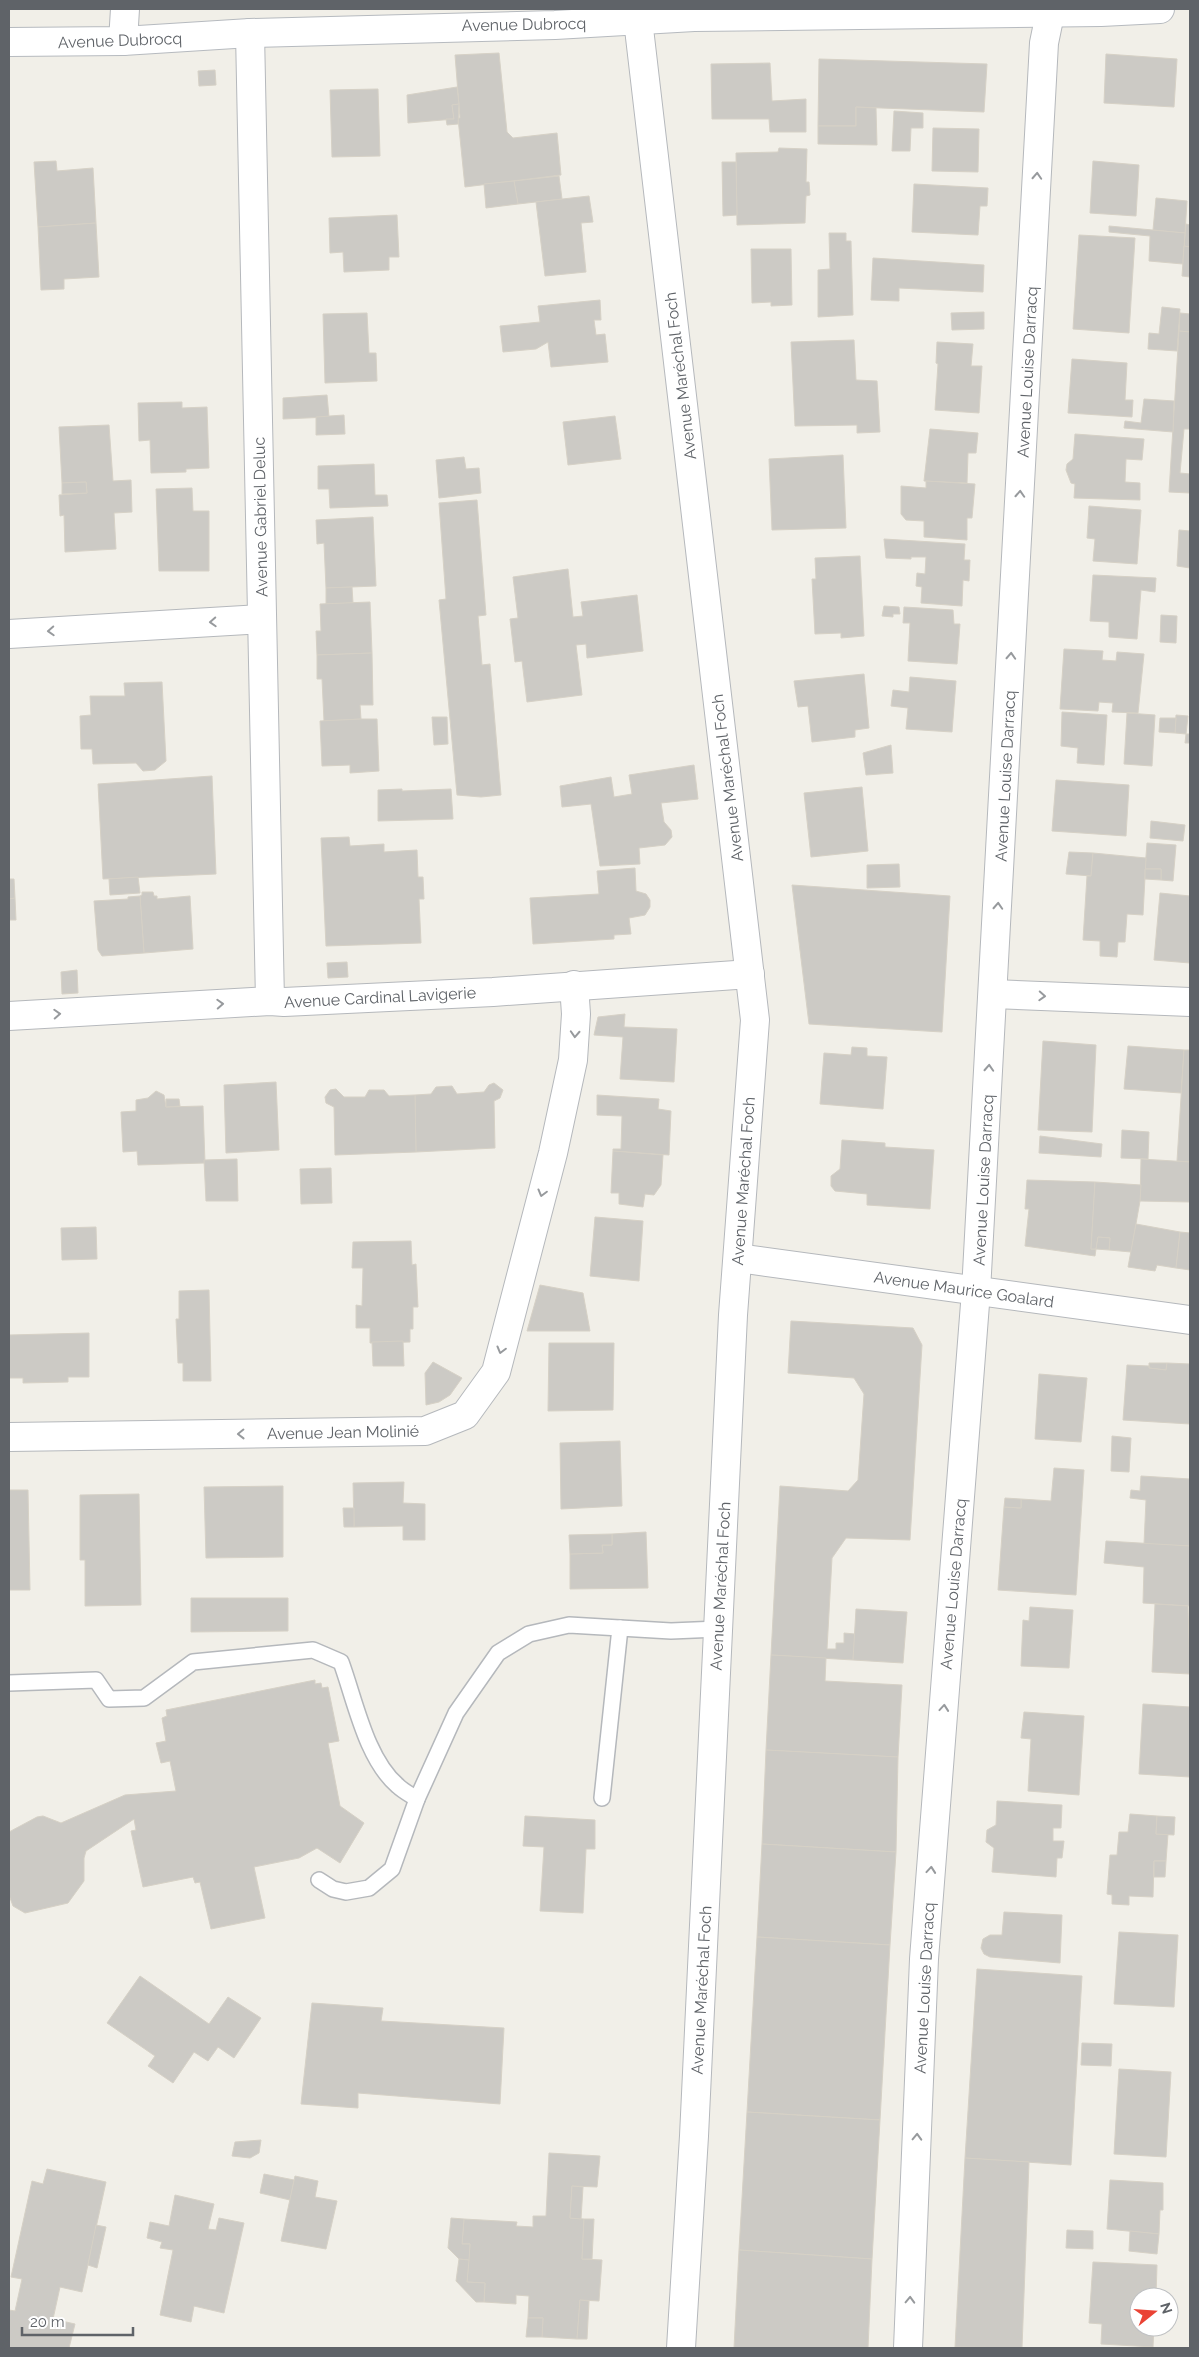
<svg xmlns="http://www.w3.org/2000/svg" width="1199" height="2357" viewBox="0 0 1199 2357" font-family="Raleway,sans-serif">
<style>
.building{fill:#cccac5;stroke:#d6d1c6}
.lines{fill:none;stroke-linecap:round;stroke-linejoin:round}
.lane-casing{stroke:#b5b8bc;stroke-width:18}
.street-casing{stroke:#b5b8bc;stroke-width:30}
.secondary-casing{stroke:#b6babf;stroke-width:30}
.lane{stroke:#fff;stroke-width:15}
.street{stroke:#fff;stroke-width:28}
.secondary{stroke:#fff;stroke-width:28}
.oneway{stroke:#979a9d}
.labels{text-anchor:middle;stroke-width:4;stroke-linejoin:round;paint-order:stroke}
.street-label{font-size:16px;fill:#5f6368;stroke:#fff}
</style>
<rect width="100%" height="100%" fill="#f1efe8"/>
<!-- building -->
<g class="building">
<path d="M499 53 507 132 513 138 557 133 561 175 465 187 458 118H460L455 55Z"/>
<path d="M1106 54 1177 59 1174 107 1104 103Z"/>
<path d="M819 59 987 64 984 112 856 107V126H818Z"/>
<path d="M770 63 772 101 806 99V132H770L769 119H712L711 64Z"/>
<path d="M215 70 216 85 199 86 198 71Z"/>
<path d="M457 87 459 104 452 105 454 119 408 123 407 95Z"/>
<path d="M378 89 380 156 332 157 330 90Z"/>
<path d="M459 104 458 124 447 125 446 119H454L452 105Z"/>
<path d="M856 107 876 108 877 145 818 144V126H856Z"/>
<path d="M894 111 923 113V128H911L910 151H892Z"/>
<path d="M933 128 979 129 978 172 932 171Z"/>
<path d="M779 148 807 149 806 182H809L810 195 806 196 805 223 737 225 736 153 778 152Z"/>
<path d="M56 161 57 171 93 168 96 223 38 227 34 162Z"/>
<path d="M1093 161 1139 165 1136 216 1090 213Z"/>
<path d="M722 162H736L737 215 723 216Z"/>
<path d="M559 176 562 199 518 204 514 181Z"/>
<path d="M514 181 518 204 486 208 484 184Z"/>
<path d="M914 184 988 188 987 206H980L978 235 912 232Z"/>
<path d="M589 196 593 222 581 223 586 272 545 276 536 202Z"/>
<path d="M1156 198 1187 201 1185 233 1153 230Z"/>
<path d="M397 215 399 257H389V270L344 272 343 252 330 253 329 218Z"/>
<path d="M96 223 99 277 64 279V289L41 290 38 227Z"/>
<path d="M1186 224 1190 225V247L1184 246Z"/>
<path d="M1109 226 1185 233 1183 264 1149 261 1150 236 1109 232Z"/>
<path d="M829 233H846V241H851L853 315 818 317V270L830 269Z"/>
<path d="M1079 235 1135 238 1129 333 1073 329Z"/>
<path d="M1184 246 1190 247V277L1182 276Z"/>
<path d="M751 249H791L792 305 771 306V302L752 303Z"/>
<path d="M873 258 984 265 983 292 899 288V301L871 300Z"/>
<path d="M600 300 601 320H594L596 335 605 334 608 362 551 367 548 342 536 349 503 352 500 326 540 322 538 306Z"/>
<path d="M1162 307 1180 309 1177 351 1148 349 1149 333 1159 334Z"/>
<path d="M984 312V329L952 330 951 313Z"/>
<path d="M367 313 369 353H376L377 381 325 383 323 314Z"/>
<path d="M1180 313 1190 314V332L1179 331Z"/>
<path d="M1179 331 1190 332V429H1184L1180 473 1190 474V493L1169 492Z"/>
<path d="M854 340 856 380 877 381 880 432 857 433V425L795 426 791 342Z"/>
<path d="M937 342 973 344 971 366H982L979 413 935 410 938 364 936 363Z"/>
<path d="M1072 359 1127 363 1125 400H1133L1132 417 1068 413Z"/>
<path d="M327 395 329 417 283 419V398Z"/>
<path d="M1144 399 1174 401 1173 432 1124 428 1125 421 1141 423Z"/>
<path d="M182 402V408L207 407 209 468 186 469V472L151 473 150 440 139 441 138 403Z"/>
<path d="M344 415 345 434 316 435V417Z"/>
<path d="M615 416 621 459 568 465 563 422Z"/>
<path d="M109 425 113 481 131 480 132 512 114 513 116 549 65 552 64 515 60 516 59 495 87 493 86 482 62 483 59 427Z"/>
<path d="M930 429 978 433 976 453H968L967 483 924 481Z"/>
<path d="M1075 434 1144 439 1142 460 1126 459 1125 482 1140 483V500L1074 498 1075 484 1071 483 1066 470 1067 464 1073 459Z"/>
<path d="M843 455 846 528 772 530 769 459Z"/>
<path d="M464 457 466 469 479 468 481 493 439 498 436 460Z"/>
<path d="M374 464 375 495H387L388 506 330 508 329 489H318V466Z"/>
<path d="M926 481 975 484 972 518H967V540L924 537V521L906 520 901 514V486L926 488Z"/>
<path d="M86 482 87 493 62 494V483Z"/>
<path d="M192 488 193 511H209V571H159L156 489Z"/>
<path d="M477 500 486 615 478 616 482 665 490 664 501 795 481 797 457 795 439 600 446 599 439 503Z"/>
<path d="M1089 506 1141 510 1137 564 1093 561 1095 539 1087 538Z"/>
<path d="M373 517 376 586 326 588 324 543 317 544 316 520Z"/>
<path d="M1179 530 1190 531V568L1177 566Z"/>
<path d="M884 539 965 544 964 560H970L969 581 963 580 962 606 921 603 922 587 916 586 917 573 925 574 926 557H911V559L886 558Z"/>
<path d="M860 556 864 636 841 638V633L815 634 812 579H816L815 558Z"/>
<path d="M568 569 573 617 583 616 581 602 637 595 643 651 587 658 586 644 576 645 582 695 527 702 522 661 515 662 510 619 518 618 513 577Z"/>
<path d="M1093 575 1156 578 1155 592 1141 590 1137 639 1109 637V622L1090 621Z"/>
<path d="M352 587 353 603 326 604V588Z"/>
<path d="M370 602 372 653 317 655 316 631H321L320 604Z"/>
<path d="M884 606 899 607 900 614H893V617L882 616Z"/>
<path d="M904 607 953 610 954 624H960L957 664 908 661 910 623H903Z"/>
<path d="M1161 615 1177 616 1176 643 1160 642Z"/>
<path d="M1064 649 1103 651 1102 660 1116 661 1117 652 1144 654 1138 713 1112 712 1113 703 1099 702 1098 711 1060 709Z"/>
<path d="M372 653 373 705H360L361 719 324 721 322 679H317V655Z"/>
<path d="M864 674 869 728 855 730V737L812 742 808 706 798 707 794 681Z"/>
<path d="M910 677 956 681 952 732 906 729 908 708 891 706 893 690 909 692Z"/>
<path d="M162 682 166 761 155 770 143 771 136 763 93 764 92 749H81L80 716 91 715 90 696H125L124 683Z"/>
<path d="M1062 712 1107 715 1104 765 1077 763 1078 748 1061 746Z"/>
<path d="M1127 713 1155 715 1152 766 1124 764Z"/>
<path d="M1176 715 1188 716 1186 734 1175 733Z"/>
<path d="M432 717H447L448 744 434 745Z"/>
<path d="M1160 718H1176L1175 733 1159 732Z"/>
<path d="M361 719H377L379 771 350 773V765L322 766 320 721Z"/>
<path d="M1186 734H1190V743H1185Z"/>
<path d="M891 745 893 773 866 775 863 753Z"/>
<path d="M694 765 698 799 661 803 664 822 671 830 672 837 665 845 639 848 640 864 600 866 591 804 562 807 560 786 611 777 614 797 632 794 629 775Z"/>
<path d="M212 776 216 874 103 879 98 784Z"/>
<path d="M1056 780 1129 785 1126 836 1052 831Z"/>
<path d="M862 787 868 851 811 857 804 793Z"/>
<path d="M402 789V791L451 789 453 819 378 821V790Z"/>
<path d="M1151 821 1185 825 1183 841 1150 838Z"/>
<path d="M349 837 350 846 384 844V852L417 850 418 877H423L424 899H419L421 943 326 946 321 838Z"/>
<path d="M1147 843 1176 845 1173 881 1161 880V869H1145Z"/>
<path d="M1069 852 1093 853 1091 876 1066 874Z"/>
<path d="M1093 853 1146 858 1143 915 1127 914 1125 942H1118L1117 957 1100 956V941L1083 940 1087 876H1091Z"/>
<path d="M899 864 900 887 867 888V865Z"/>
<path d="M635 868 636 891 646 894 650 900V907L645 915 629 918 631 934 614 935V939L533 944 530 898 599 894 597 871Z"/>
<path d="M1145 869H1161V880L1145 879Z"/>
<path d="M138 877 140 893 110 895 109 879Z"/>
<path d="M9 879H14L15 898 9 899Z"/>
<path d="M792 885 950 896 942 1032 809 1024Z"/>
<path d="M142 892H153L154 896H157V899L190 896 193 949 144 953 140 896 142 895Z"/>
<path d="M1160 893 1190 896V963L1154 960Z"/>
<path d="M140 896 144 953 102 956 98 950 94 901 128 899V897Z"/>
<path d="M15 898 16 920H9V899Z"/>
<path d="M347 962 348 977 328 978 327 963Z"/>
<path d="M77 970 78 993 62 994 61 972Z"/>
<path d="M625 1014 624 1027 677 1029 674 1082 620 1079 623 1037 594 1035 598 1017Z"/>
<path d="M1043 1041 1096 1045 1092 1132 1038 1130Z"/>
<path d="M1128 1046 1184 1050 1181 1093 1124 1089Z"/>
<path d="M852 1047 867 1048V1056L887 1057 883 1109 820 1104 824 1053 851 1055Z"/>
<path d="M1184 1050H1190V1162L1177 1161Z"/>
<path d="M276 1082 279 1150 226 1153 224 1085Z"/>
<path d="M494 1083 503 1090 500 1098 494 1101 495 1148 416 1152 415 1095 431 1094 436 1087 452 1086 457 1094 484 1092 489 1085Z"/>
<path d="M336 1089 344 1097H365L369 1090H384L389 1096 415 1095 416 1152 335 1155 334 1107 326 1103 325 1097 330 1090Z"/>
<path d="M156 1091 164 1095 166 1107 203 1106 205 1163 138 1165 137 1151 123 1152 121 1112 136 1111V1100L148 1098Z"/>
<path d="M597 1095 659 1099 658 1109 671 1111 669 1155 613 1151V1149H621L622 1116 597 1115Z"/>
<path d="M166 1099H179L180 1106 166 1107Z"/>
<path d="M1122 1130 1149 1132 1148 1159 1121 1158Z"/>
<path d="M1040 1136 1102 1144 1101 1157 1039 1153Z"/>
<path d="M842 1140 885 1143V1147L934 1150 930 1209 867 1205V1194L835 1191 831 1186V1176L840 1169Z"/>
<path d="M613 1151 663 1155 661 1185 654 1195 645 1194 643 1207 619 1204V1193H611Z"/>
<path d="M237 1159 238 1201H206L204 1160Z"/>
<path d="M1141 1159 1190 1162V1202L1140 1201Z"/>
<path d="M331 1168 332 1203 301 1204 300 1169Z"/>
<path d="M1027 1180 1095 1182 1091 1249H1096L1095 1256 1025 1246 1029 1209H1025Z"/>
<path d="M1095 1182 1141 1185 1140 1201 1131 1252 1109 1250 1110 1238 1098 1237 1096 1249H1091Z"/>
<path d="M595 1217 643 1221 639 1281 590 1276Z"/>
<path d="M1136 1224 1180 1232 1176 1268 1157 1265 1155 1271 1128 1267Z"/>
<path d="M96 1227 97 1259 62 1260 61 1228Z"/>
<path d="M1180 1232 1190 1233V1270L1176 1268Z"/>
<path d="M1098 1237 1110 1238 1109 1250 1096 1249Z"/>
<path d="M411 1241 412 1265 416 1264 418 1307H413V1329H410V1342L370 1343V1328H356V1305L362 1306 363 1268H352L353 1242Z"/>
<path d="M540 1285 583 1293 590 1331H527Z"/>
<path d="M209 1290 211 1381H183V1363H178L176 1319H179V1291Z"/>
<path d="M791 1321 913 1328 922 1345 910 1540 846 1538 832 1558 827 1649H836V1643H844V1633L855 1634 853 1660 771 1655 780 1486 848 1491 858 1480 864 1394 854 1378 788 1373Z"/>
<path d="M89 1333V1377H68V1382L23 1383V1378H9V1335Z"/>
<path d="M403 1341 404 1366H373L372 1342Z"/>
<path d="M549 1343H614L613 1410 548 1411Z"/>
<path d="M433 1362 462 1378 450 1395 439 1402 426 1405 425 1373Z"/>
<path d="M1149 1363H1167L1166 1370 1149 1368Z"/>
<path d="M1167 1363 1190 1364V1424L1123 1420 1127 1365 1149 1366V1368L1166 1370Z"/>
<path d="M1039 1374 1087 1378 1081 1442 1035 1439Z"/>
<path d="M1112 1436 1131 1438 1129 1472 1111 1471Z"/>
<path d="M620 1441 622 1506 561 1509 560 1443Z"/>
<path d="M1054 1468 1084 1470 1076 1595 998 1590 1004 1507 1021 1508V1499L1051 1501Z"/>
<path d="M1141 1476 1190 1479V1546L1144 1544 1146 1500 1130 1498 1131 1490 1140 1491Z"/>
<path d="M404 1482 403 1503 425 1504V1540H403V1526L354 1527 353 1483Z"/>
<path d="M283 1486V1557L206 1558 204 1487Z"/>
<path d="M9 1490H28L30 1590H9Z"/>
<path d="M139 1494 141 1605 85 1606V1560H80V1495Z"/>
<path d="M1005 1498 1021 1499V1508L1004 1507Z"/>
<path d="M343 1508H354V1527H344Z"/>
<path d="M646 1532 648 1588 570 1589V1554L603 1553 602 1545H612V1534Z"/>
<path d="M612 1534V1545H602L603 1553 570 1554 569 1535Z"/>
<path d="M1106 1541 1190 1546V1606L1143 1603 1144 1567 1104 1563Z"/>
<path d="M191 1598H288V1631L191 1632Z"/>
<path d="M1155 1604 1188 1606 1190 1674 1152 1672Z"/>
<path d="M1030 1607 1073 1610 1069 1668 1021 1666 1023 1620 1029 1621Z"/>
<path d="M856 1609 907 1612 903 1663 853 1660Z"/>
<path d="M771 1655 826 1658 825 1681 902 1685 898 1757 766 1750Z"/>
<path d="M315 1680V1684L321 1683 322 1688 328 1687 339 1741 328 1743 340 1806 364 1823 340 1863 317 1848 299 1858 254 1867 265 1918 211 1929 200 1882 195 1883 193 1877 143 1887 131 1831 136 1830 134 1819 86 1851 84 1858V1881L68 1903 25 1913 13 1906 9 1895V1832L37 1817 43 1816 61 1823 125 1795 176 1791 170 1761 161 1763 156 1743 166 1741 162 1718 167 1716 166 1710Z"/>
<path d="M1143 1704 1190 1707V1777L1139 1774Z"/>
<path d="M1024 1712 1084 1716 1079 1795 1028 1791 1031 1739 1021 1738Z"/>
<path d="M766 1750 898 1757 896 1852 762 1844Z"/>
<path d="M997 1801 1062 1805 1061 1828H1053V1841H1064L1062 1858H1057L1056 1877 992 1872 994 1848 986 1842 987 1830 996 1825Z"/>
<path d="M1130 1814 1157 1816 1156 1834H1168L1166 1861H1154L1153 1897 1129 1896V1905L1112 1904V1895L1107 1894 1110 1855H1117L1119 1832H1128Z"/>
<path d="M525 1816 595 1820V1849H586L583 1913 540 1911 544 1847 523 1846Z"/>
<path d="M1157 1816 1175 1817 1174 1835 1156 1834Z"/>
<path d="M762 1844 896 1852 890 1945 757 1937Z"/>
<path d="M1154 1861H1166L1165 1877H1154Z"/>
<path d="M1004 1912 1062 1915 1060 1963 990 1957 984 1954 981 1948 983 1939 990 1935H1002Z"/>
<path d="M1119 1932 1178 1935 1174 2007 1114 2004Z"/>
<path d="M757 1937 890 1945 880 2120 747 2112Z"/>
<path d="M977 1969 1082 1976 1071 2165 965 2158Z"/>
<path d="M140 1976 209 2024 228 1997 261 2018 234 2058 218 2047 208 2061 194 2052 173 2083 148 2066 155 2056 107 2023Z"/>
<path d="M312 2003 383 2008 381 2021 504 2028 500 2104 358 2093V2108L301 2104Z"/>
<path d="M1082 2043 1112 2044 1111 2066 1081 2065Z"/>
<path d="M1119 2069 1171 2072 1166 2157 1114 2154Z"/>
<path d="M747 2112 880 2120 872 2259 739 2250Z"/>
<path d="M261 2140 259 2153 250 2158 232 2156 235 2142Z"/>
<path d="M549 2153 600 2156 597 2187 572 2186 570 2218 584 2219 582 2259 602 2260 599 2301 580 2300 577 2339 542 2337 543 2318H528L529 2296 516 2295V2304L484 2302 485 2283 467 2282 470 2244H462L464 2219 517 2222 516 2226 533 2227V2216H546Z"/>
<path d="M965 2158 1029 2162 1022 2348 955 2347Z"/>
<path d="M47 2169 106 2182 82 2292 60 2287 53 2319 75 2324 69 2348H9V2310L15 2311 22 2279 11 2277 32 2181 43 2184Z"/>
<path d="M264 2174 294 2180 290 2200 260 2193Z"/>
<path d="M295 2176 318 2181 315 2197 337 2201 326 2249 281 2241Z"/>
<path d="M1110 2180 1163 2183V2210H1160L1159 2234 1107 2229Z"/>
<path d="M572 2186 583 2187 581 2219 570 2218Z"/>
<path d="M175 2195 214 2204 208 2229 216 2230 219 2218 244 2223 224 2313 194 2306 191 2322 160 2315 173 2250 160 2248 162 2242 147 2238 150 2222 169 2226Z"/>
<path d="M451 2218 464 2219 462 2244H470L469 2260 459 2259 448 2248Z"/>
<path d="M584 2219H594L592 2259H582Z"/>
<path d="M96 2225 106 2227 97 2268 88 2265Z"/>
<path d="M1067 2230 1093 2231V2249L1066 2248Z"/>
<path d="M1130 2231 1159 2234 1157 2254 1129 2251Z"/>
<path d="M739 2250 872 2259 868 2348H734Z"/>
<path d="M459 2259 469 2260 467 2282 485 2283 484 2302H476L456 2281Z"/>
<path d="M1093 2262 1157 2265 1156 2297H1139V2327H1154L1153 2347 1101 2344 1102 2324 1089 2323Z"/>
<path d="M580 2300 589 2301 587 2339H577Z"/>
<path d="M528 2318H543L542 2337H526Z"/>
</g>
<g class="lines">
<defs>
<g id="lane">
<path d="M9 1683 96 1680 109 1699 144 1698 193 1662 313 1650 341 1662C355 1700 366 1759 398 1786 403 1791 411 1795 417 1799"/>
<path d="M602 1798 620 1628"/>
<path d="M319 1880 333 1889 346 1892 369 1888 392 1869 417 1799 456 1713 498 1653 529 1634 569 1625 671 1631 718 1629"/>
</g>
<g id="street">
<path d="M638 20 755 1020 733 1315 694 2136 681 2348"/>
<path d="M250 33 270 1001"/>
<path d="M123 41 125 9"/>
<path d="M9 634 262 619"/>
<path d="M993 994 1190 1002"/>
<path d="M9 1016 270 1001 284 1002 493 992 750 974"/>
<path d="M738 1258 1190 1320"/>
<path d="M9 1437 425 1431 465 1415 496 1372 553 1153 573 1060 576 1014 574 985"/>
<path d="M908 2348 924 1959 976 1291 1044 43 1051 9"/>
</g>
<path id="secondary" d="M9 42 123 41 250 33 555 25 694 17 1101 12 1160 9"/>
</defs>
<!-- lane casing -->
<use href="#lane" class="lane-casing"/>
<!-- street casing -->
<use href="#street" class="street-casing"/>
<!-- secondary casing -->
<use href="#secondary" class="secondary-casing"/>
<!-- lane -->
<use href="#lane" class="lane"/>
<!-- street -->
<use href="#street" class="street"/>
<!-- secondary -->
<use href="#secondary" class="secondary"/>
</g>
<!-- one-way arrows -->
<defs><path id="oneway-chevron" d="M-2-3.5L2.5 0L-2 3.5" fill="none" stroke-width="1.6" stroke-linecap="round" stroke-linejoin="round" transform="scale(1.25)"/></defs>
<g class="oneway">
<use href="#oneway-chevron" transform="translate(1037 176) rotate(-87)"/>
<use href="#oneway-chevron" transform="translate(1020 494) rotate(-87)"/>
<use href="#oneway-chevron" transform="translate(213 622) rotate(177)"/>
<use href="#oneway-chevron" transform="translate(51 631) rotate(177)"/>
<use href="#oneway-chevron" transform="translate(1011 656) rotate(-87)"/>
<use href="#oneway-chevron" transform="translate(998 906) rotate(-87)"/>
<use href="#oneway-chevron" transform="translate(1042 996) rotate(3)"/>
<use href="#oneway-chevron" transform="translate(220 1004) rotate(-3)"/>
<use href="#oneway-chevron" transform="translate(57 1014) rotate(-3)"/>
<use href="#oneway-chevron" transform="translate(575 1034) rotate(93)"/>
<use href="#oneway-chevron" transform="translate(989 1068) rotate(-87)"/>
<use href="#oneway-chevron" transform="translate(542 1193) rotate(105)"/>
<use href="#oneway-chevron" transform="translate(501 1350) rotate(105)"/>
<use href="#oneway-chevron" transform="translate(241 1434) rotate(179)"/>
<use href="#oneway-chevron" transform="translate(944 1708) rotate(-85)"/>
<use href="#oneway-chevron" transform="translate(931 1870) rotate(-85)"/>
<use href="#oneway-chevron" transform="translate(917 2137) rotate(-88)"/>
<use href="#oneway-chevron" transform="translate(910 2300) rotate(-88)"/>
</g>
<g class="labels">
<!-- street labels -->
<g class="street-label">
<text transform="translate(524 24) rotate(-1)" y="6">Avenue Dubrocq</text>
<text transform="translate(120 40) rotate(-2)" y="6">Avenue Dubrocq</text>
<text transform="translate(1027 372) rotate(-87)" y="6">Avenue Louise Darracq</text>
<text transform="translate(680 376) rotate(-97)" y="6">Avenue Maréchal Foch</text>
<text transform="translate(260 517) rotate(-91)" y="6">Avenue Gabriel Deluc</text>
<text transform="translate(1005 776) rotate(-87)" y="6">Avenue Louise Darracq</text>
<text transform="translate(727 778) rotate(-97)" y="6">Avenue Maréchal Foch</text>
<text transform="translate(380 997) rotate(-3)" y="6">Avenue Cardinal Lavigerie</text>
<text transform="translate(983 1180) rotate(-87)" y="6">Avenue Louise Darracq</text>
<text transform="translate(743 1181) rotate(-86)" y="6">Avenue Maréchal Foch</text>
<text transform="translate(964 1289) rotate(8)" y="6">Avenue Maurice Goalard</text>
<text transform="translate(343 1432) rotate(-1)" y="6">Avenue Jean Molinié</text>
<text transform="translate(953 1584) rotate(-85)" y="6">Avenue Louise Darracq</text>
<text transform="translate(720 1586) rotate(-87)" y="6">Avenue Maréchal Foch</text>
<text transform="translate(924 1988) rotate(-87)" y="6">Avenue Louise Darracq</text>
<text transform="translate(701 1990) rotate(-87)" y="6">Avenue Maréchal Foch</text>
</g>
</g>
<!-- border -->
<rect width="1199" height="2357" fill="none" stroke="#5f6368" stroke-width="20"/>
<!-- north arrow -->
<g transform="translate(1154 2312) rotate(73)"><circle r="24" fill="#ffffff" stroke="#bfc1c3"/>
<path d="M0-4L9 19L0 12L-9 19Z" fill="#ea4335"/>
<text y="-8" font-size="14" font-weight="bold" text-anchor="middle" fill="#5f6368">N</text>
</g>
<!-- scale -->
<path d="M22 2327v8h111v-8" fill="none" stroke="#5f6368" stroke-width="2.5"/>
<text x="30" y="2327" font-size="15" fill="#5f6368" stroke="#ffffff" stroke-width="4" paint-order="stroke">20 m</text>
</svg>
